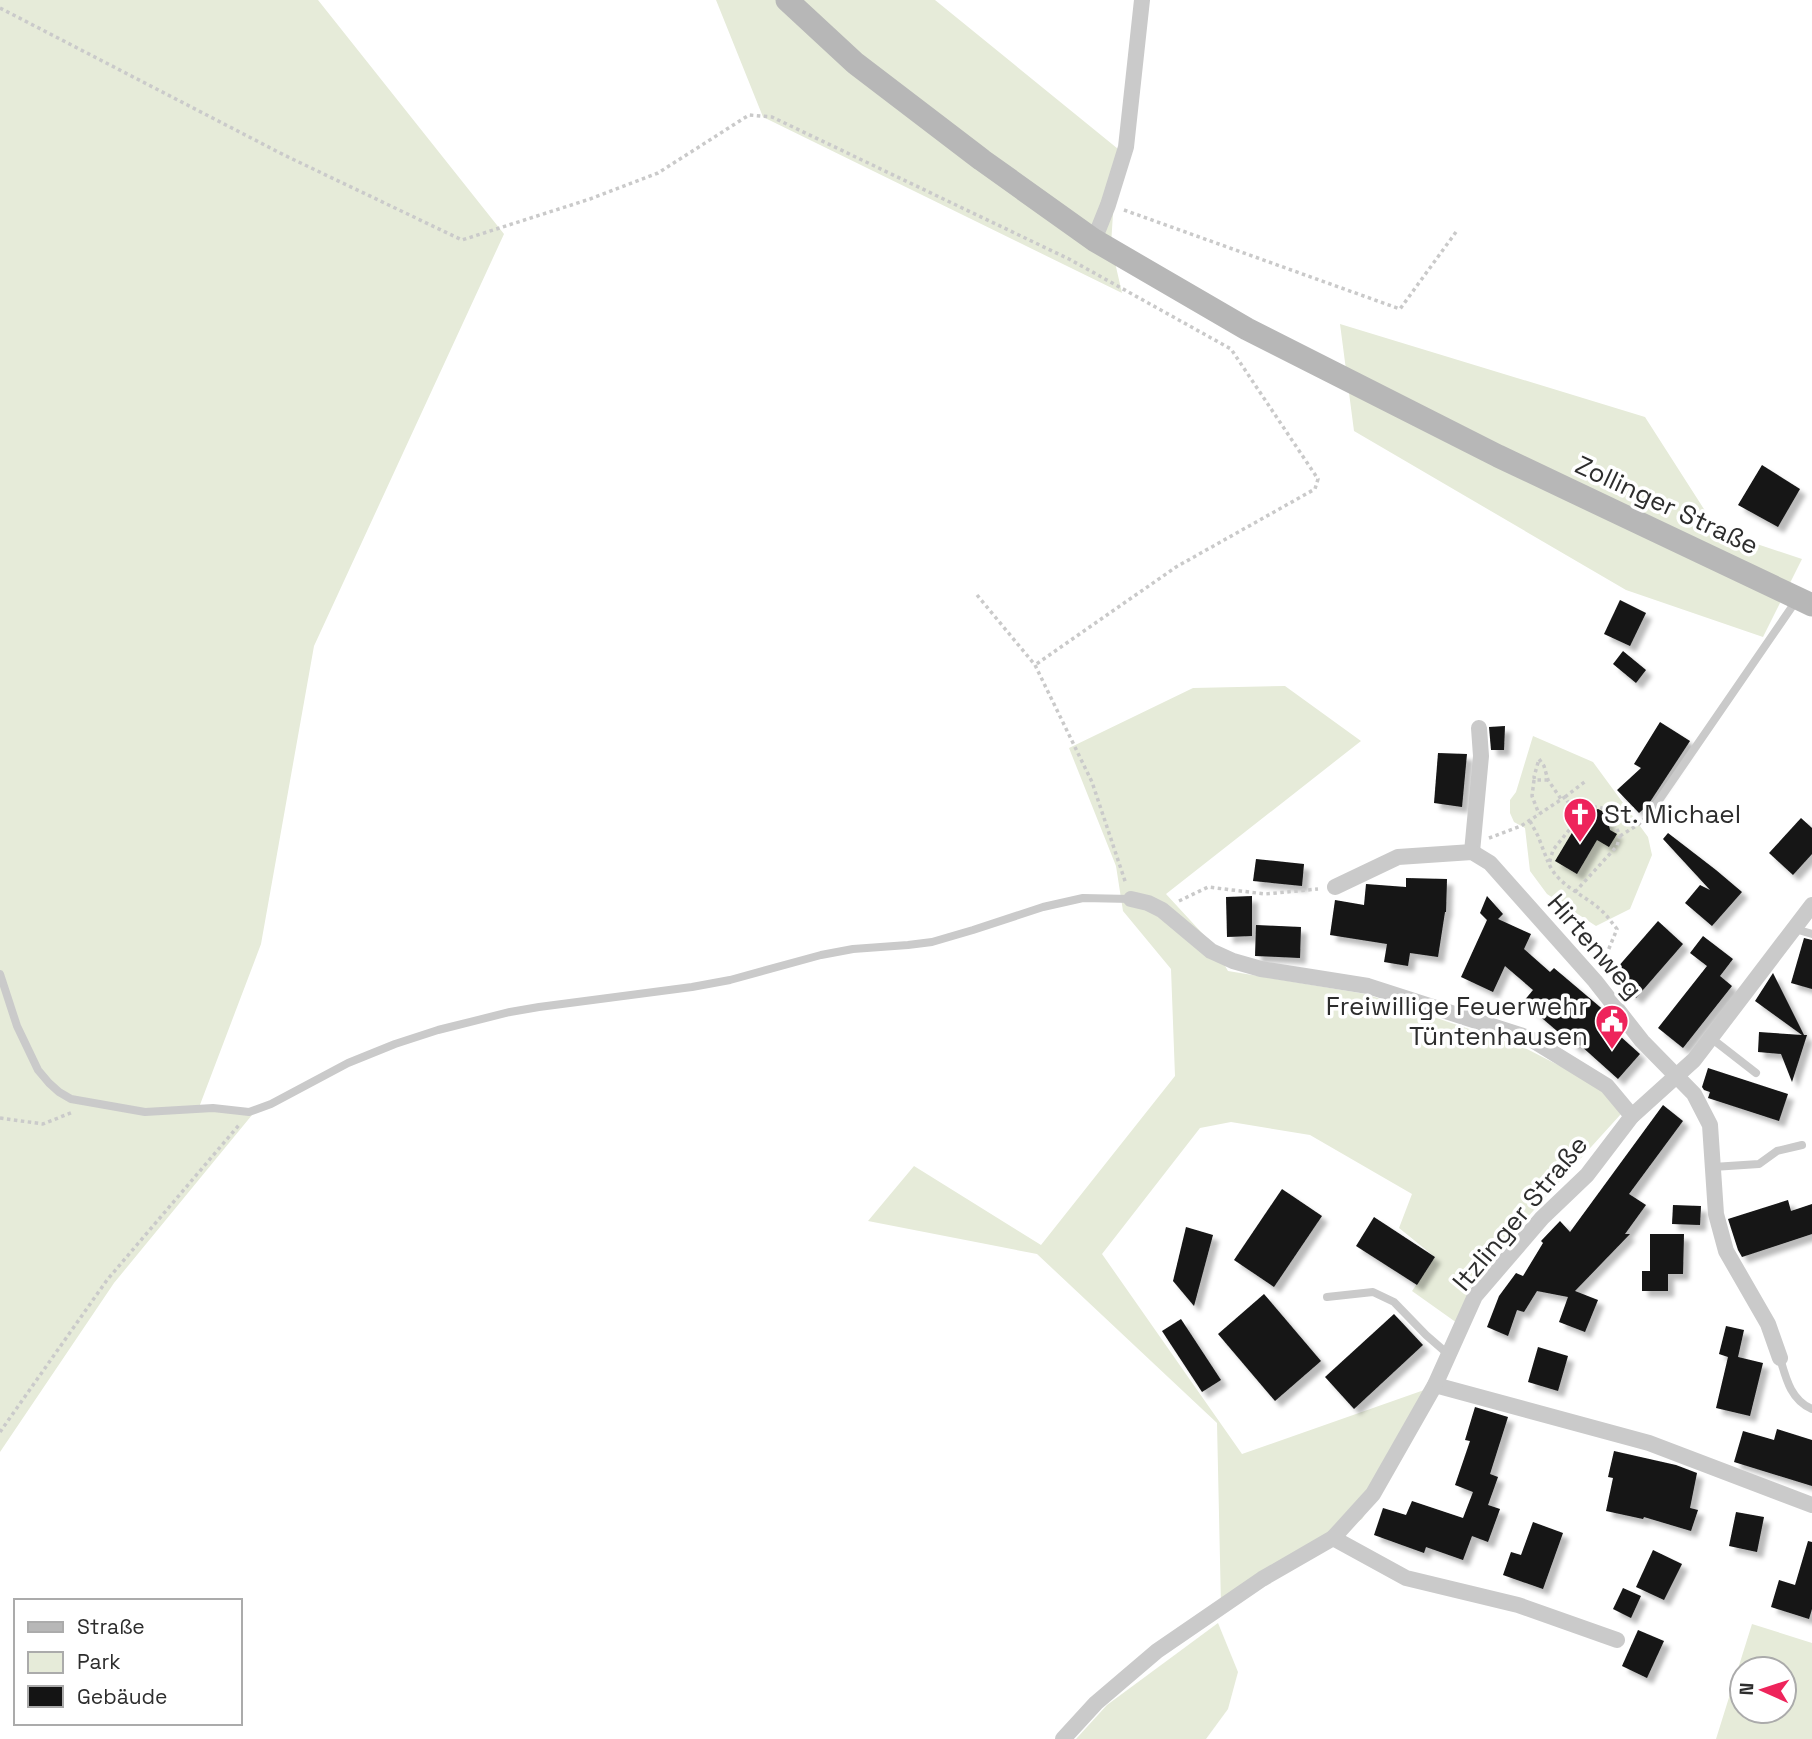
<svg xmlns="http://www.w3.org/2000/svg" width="1812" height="1739" viewBox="0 0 1812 1739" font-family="'Space Grotesk',sans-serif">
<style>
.green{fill:#e6ebd9;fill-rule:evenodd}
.building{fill:#141414;filter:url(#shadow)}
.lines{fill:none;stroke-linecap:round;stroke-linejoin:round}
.path{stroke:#cacaca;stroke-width:3.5;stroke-dasharray:3.5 3.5;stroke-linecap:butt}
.lane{stroke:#cacaca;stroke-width:8}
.street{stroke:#cacaca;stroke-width:16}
.secondary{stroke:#b7b7b7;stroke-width:23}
.labels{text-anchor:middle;stroke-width:7;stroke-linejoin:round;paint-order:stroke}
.street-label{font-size:26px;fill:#2d2d2d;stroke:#fff}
.poi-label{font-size:26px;fill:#2d2d2d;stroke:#fff;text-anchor:start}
</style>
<defs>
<filter id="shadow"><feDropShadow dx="6" dy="6" stdDeviation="2" flood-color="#0004"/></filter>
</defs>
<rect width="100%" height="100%" fill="#fff"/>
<!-- green -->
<g class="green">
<path d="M0 0H318L504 234 314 646 261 944 198 1110 252 1115 114 1283 0 1452Z"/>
<path d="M716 0H935L1123 153 1115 182 1111 245 1122 293 763 117Z"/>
<path d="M1340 324 1645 417 1718 531 1802 559 1763 637 1626 590 1354 431Z"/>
<path d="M1285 686 1361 741 1166 894 1213 945 1228 971 1366 994 1525 1048 1601 1087 1621 1114 1477 1273 1457 1323 1412 1291 1435 1257 1399 1228 1412 1194 1310 1135 1231 1122 1200 1128 1102 1254 1242 1454 1427 1389 1437 1395 1362 1519 1221 1606 1217 1423 1037 1254 868 1221 914 1166 1041 1245 1175 1076 1171 969 1123 911 1116 866 1069 748 1193 688Z"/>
<path d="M1533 736 1593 762 1648 837 1652 855 1630 909 1596 926 1547 894 1530 871 1525 828 1514 822 1510 813V800L1516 792Z"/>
<path d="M1218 1623 1238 1672 1228 1709 1206 1739H1076L1107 1705Z"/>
<path d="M1752 1624 1812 1643V1739H1716ZM1742 1669H1784V1711H1742Z"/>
</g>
<!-- building -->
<g class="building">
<path d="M1762 465 1800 489 1778 527 1738 505Z"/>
<path d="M1620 600 1646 613 1630 646 1604 634Z"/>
<path d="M1623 651 1646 670 1636 683 1613 664Z"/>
<path d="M1660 722 1690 741 1648 805 1639 813 1617 790 1641 768 1634 764Z"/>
<path d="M1505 726 1504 750H1491L1489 727Z"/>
<path d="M1438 753 1467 754 1462 807 1434 803Z"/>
<path d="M1598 809 1606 813 1610 830 1617 834 1609 847 1597 840 1577 874 1555 861 1576 826 1579 831 1590 812Z"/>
<path d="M1801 818 1812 828V854L1793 875 1769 853Z"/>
<path d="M1668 833 1716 870 1742 892 1712 926 1685 903 1700 885 1710 890 1663 839Z"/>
<path d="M1256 859 1304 864 1302 886 1253 881Z"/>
<path d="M1406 878 1447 879 1446 912H1445L1438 957 1410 953 1408 966 1384 962 1387 944 1330 935 1335 900 1364 905 1366 884 1406 887Z"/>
<path d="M1252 896V936L1227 937 1226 897Z"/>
<path d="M1487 896 1503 914 1498 919 1531 934 1524 949 1550 972 1554 968 1606 1012 1607 1013 1601 1019 1640 1054 1618 1079 1580 1045 1577 1048 1523 1002 1533 990 1505 966 1493 992 1461 977 1487 920 1480 913Z"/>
<path d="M1658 921 1683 944 1636 998 1610 976Z"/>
<path d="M1256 925 1301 927 1300 958 1255 956Z"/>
<path d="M1703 936 1733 959 1720 976 1732 986 1683 1048 1658 1028 1707 966 1690 953Z"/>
<path d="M1804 938 1812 940V989L1791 983Z"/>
<path d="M1773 973 1804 1035H1807L1792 1082 1781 1054 1758 1052 1759 1032 1802 1035 1755 1001Z"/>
<path d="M1708 1068 1788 1094 1779 1121 1708 1098 1710 1092 1704 1090 1702 1087Z"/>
<path d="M1663 1105 1683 1121 1629 1194 1646 1205 1625 1234H1630L1575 1291 1598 1300 1585 1332 1559 1322 1568 1297 1537 1291 1524 1312 1517 1310 1508 1336 1487 1327 1499 1296 1516 1273 1523 1276 1543 1243 1541 1241 1560 1221 1570 1232Z"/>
<path d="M1282 1189 1322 1216 1274 1287 1234 1260Z"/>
<path d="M1788 1200 1791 1211 1812 1204V1234L1742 1257 1738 1250 1728 1219Z"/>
<path d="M1673 1205 1701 1206 1700 1225 1672 1224Z"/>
<path d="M1374 1217 1435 1257 1417 1285 1356 1246Z"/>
<path d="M1186 1227 1213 1235 1194 1306 1173 1281Z"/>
<path d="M1650 1234H1684L1683 1274H1668V1291H1642V1271H1650Z"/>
<path d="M1264 1294 1321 1361 1275 1401 1218 1334Z"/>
<path d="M1394 1314 1423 1345 1354 1409 1325 1377Z"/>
<path d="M1181 1319 1221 1380 1202 1392 1162 1331Z"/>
<path d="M1726 1326 1744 1330 1738 1357 1763 1363 1750 1416 1716 1408 1728 1357 1719 1354Z"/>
<path d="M1538 1347 1568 1356 1558 1391 1528 1382Z"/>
<path d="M1475 1407 1508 1417 1490 1474 1498 1477 1488 1505 1500 1509 1488 1542 1472 1536 1463 1560 1426 1547 1424 1553 1374 1535 1383 1508 1406 1515 1412 1501 1463 1518 1473 1492 1455 1485 1470 1441 1465 1440Z"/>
<path d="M1777 1429 1812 1440V1486L1734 1462 1743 1431 1774 1440Z"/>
<path d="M1614 1451 1676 1465 1697 1473 1690 1508 1698 1510 1691 1531 1644 1517 1643 1519 1606 1511 1613 1478 1608 1477Z"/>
<path d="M1736 1512 1764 1517 1757 1552 1729 1546Z"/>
<path d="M1533 1522 1563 1533 1543 1589 1503 1575 1511 1552 1521 1555Z"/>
<path d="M1808 1541 1812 1542V1609L1809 1619 1771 1607 1779 1580 1795 1585Z"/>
<path d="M1653 1550 1682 1564 1664 1600 1636 1587Z"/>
<path d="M1623 1588 1641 1596 1631 1618 1613 1609Z"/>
<path d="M1638 1630 1664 1641 1647 1678 1622 1666Z"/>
</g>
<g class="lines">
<!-- path -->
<g class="path">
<path d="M0 8 284 155 462 240 590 199 658 173 749 115 772 117 1069 259 1231 349 1318 479 1315 489 1176 567 1035 665"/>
<path d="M1124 210 1400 309 1456 232"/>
<path d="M977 595 1035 665 1092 782 1126 884"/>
<path d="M1534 780 1532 796 1539 814"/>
<path d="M1548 780H1535L1534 777 1539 759 1544 766 1548 780 1561 799"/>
<path d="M1565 797 1587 780"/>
<path d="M1530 821 1538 836 1548 862"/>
<path d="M1620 836 1639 824 1645 818"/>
<path d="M1489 838 1521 826 1565 797 1578 819 1553 850 1549 864C1559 887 1586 895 1603 912 1608 917 1612 923 1617 929L1603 963"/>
<path d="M1575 892 1617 846 1620 836C1615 826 1608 802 1593 808 1588 810 1583 815 1578 819"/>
<path d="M1179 901 1208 887 1265 894 1318 889"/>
<path d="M0 1118 43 1124 73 1112"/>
<path d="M0 1432 107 1280 239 1125"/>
</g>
<!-- lane -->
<g class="lane">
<path d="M1653 809 1796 601"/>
<path d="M1795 929 1812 934"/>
<path d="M0 974 17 1026 38 1070 49 1083 59 1092 71 1099 145 1112 213 1108 249 1112 271 1104 348 1063 395 1044 438 1030 510 1012 539 1007 692 987 730 980 821 955 853 949 908 945 932 942 973 930 1043 907 1083 898 1131 899"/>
<path d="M1711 1038 1756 1073"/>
<path d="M1713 1167 1759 1164 1777 1151 1802 1145"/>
<path d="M1327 1297 1373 1292 1394 1302 1426 1335 1449 1355"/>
<path d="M1780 1358C1786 1379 1791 1400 1812 1409"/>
</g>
<!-- street -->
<g class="street">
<path d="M1094 240 1108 205 1126 147 1142 0"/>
<path d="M1472 852 1481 756 1479 728"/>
<path d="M1335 887 1398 857 1472 852 1490 863 1595 981 1642 1041 1694 1094 1710 1125 1716 1214 1726 1251 1768 1324 1780 1358"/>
<path d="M1131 899 1148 903 1162 910 1211 951 1233 961 1261 969 1368 986 1529 1038 1607 1086 1632 1116"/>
<path d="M1435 1385 1649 1443 1812 1505"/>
<path d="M1333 1538 1406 1578 1518 1605 1617 1640"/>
<path d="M1063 1739 1096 1703 1157 1651 1262 1579 1333 1538 1373 1494 1435 1385 1475 1296 1542 1218 1587 1175 1632 1116 1694 1060 1812 905"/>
</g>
<!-- secondary -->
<path class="secondary" d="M787 0 855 63 982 160 1094 240 1247 329 1498 456 1812 605"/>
</g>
<!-- icons -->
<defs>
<symbol id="church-pin" viewBox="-11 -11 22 30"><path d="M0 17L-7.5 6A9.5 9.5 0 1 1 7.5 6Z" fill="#ee245b" stroke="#fff"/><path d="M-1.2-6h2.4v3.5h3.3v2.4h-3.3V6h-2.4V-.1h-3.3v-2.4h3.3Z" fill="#fff"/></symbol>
<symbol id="civic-pin" viewBox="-11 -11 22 30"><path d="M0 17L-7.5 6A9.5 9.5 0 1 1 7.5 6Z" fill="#ee245b" stroke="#fff"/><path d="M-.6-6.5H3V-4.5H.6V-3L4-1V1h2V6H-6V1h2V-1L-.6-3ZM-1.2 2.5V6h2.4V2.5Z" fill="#fff"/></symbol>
</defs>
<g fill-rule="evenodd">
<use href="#church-pin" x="1561" y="795" width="38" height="52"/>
<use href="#civic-pin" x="1593" y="1002" width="38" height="52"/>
</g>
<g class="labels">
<!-- street labels -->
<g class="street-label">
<text transform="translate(1667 505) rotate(25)" y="9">Zollinger Straße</text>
<text transform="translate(1595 946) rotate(49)" y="9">Hirtenweg</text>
<text transform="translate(1520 1213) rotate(-50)" y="9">Itzlinger Straße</text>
</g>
<!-- poi labels -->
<g class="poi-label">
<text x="1604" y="823">St. Michael</text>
<text x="1588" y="1015" text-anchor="end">Freiwillige Feuerwehr<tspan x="1588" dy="30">Tüntenhausen</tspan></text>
</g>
</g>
<!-- legend -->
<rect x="14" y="1599" width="228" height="126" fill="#ffffff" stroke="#ababab" stroke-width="2"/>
<rect x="28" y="1622" width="35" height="10" fill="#b7b7b7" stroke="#ababab" stroke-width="2"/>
<text x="77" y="1634" font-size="21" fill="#2d2d2d">Straße</text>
<rect x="28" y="1652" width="35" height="21" fill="#e6ebd9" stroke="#ababab" stroke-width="2"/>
<text x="77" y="1669" font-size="21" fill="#2d2d2d">Park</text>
<rect x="28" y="1686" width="35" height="21" fill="#141414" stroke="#ababab" stroke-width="2"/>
<text x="77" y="1704" font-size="21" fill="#2d2d2d">Gebäude</text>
<!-- north arrow -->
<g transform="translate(1763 1690) rotate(273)"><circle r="33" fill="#ffffff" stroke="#ababab" stroke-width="2"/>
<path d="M0-5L12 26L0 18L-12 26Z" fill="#ee245b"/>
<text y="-10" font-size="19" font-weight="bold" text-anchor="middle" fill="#2d2d2d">N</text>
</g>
</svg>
